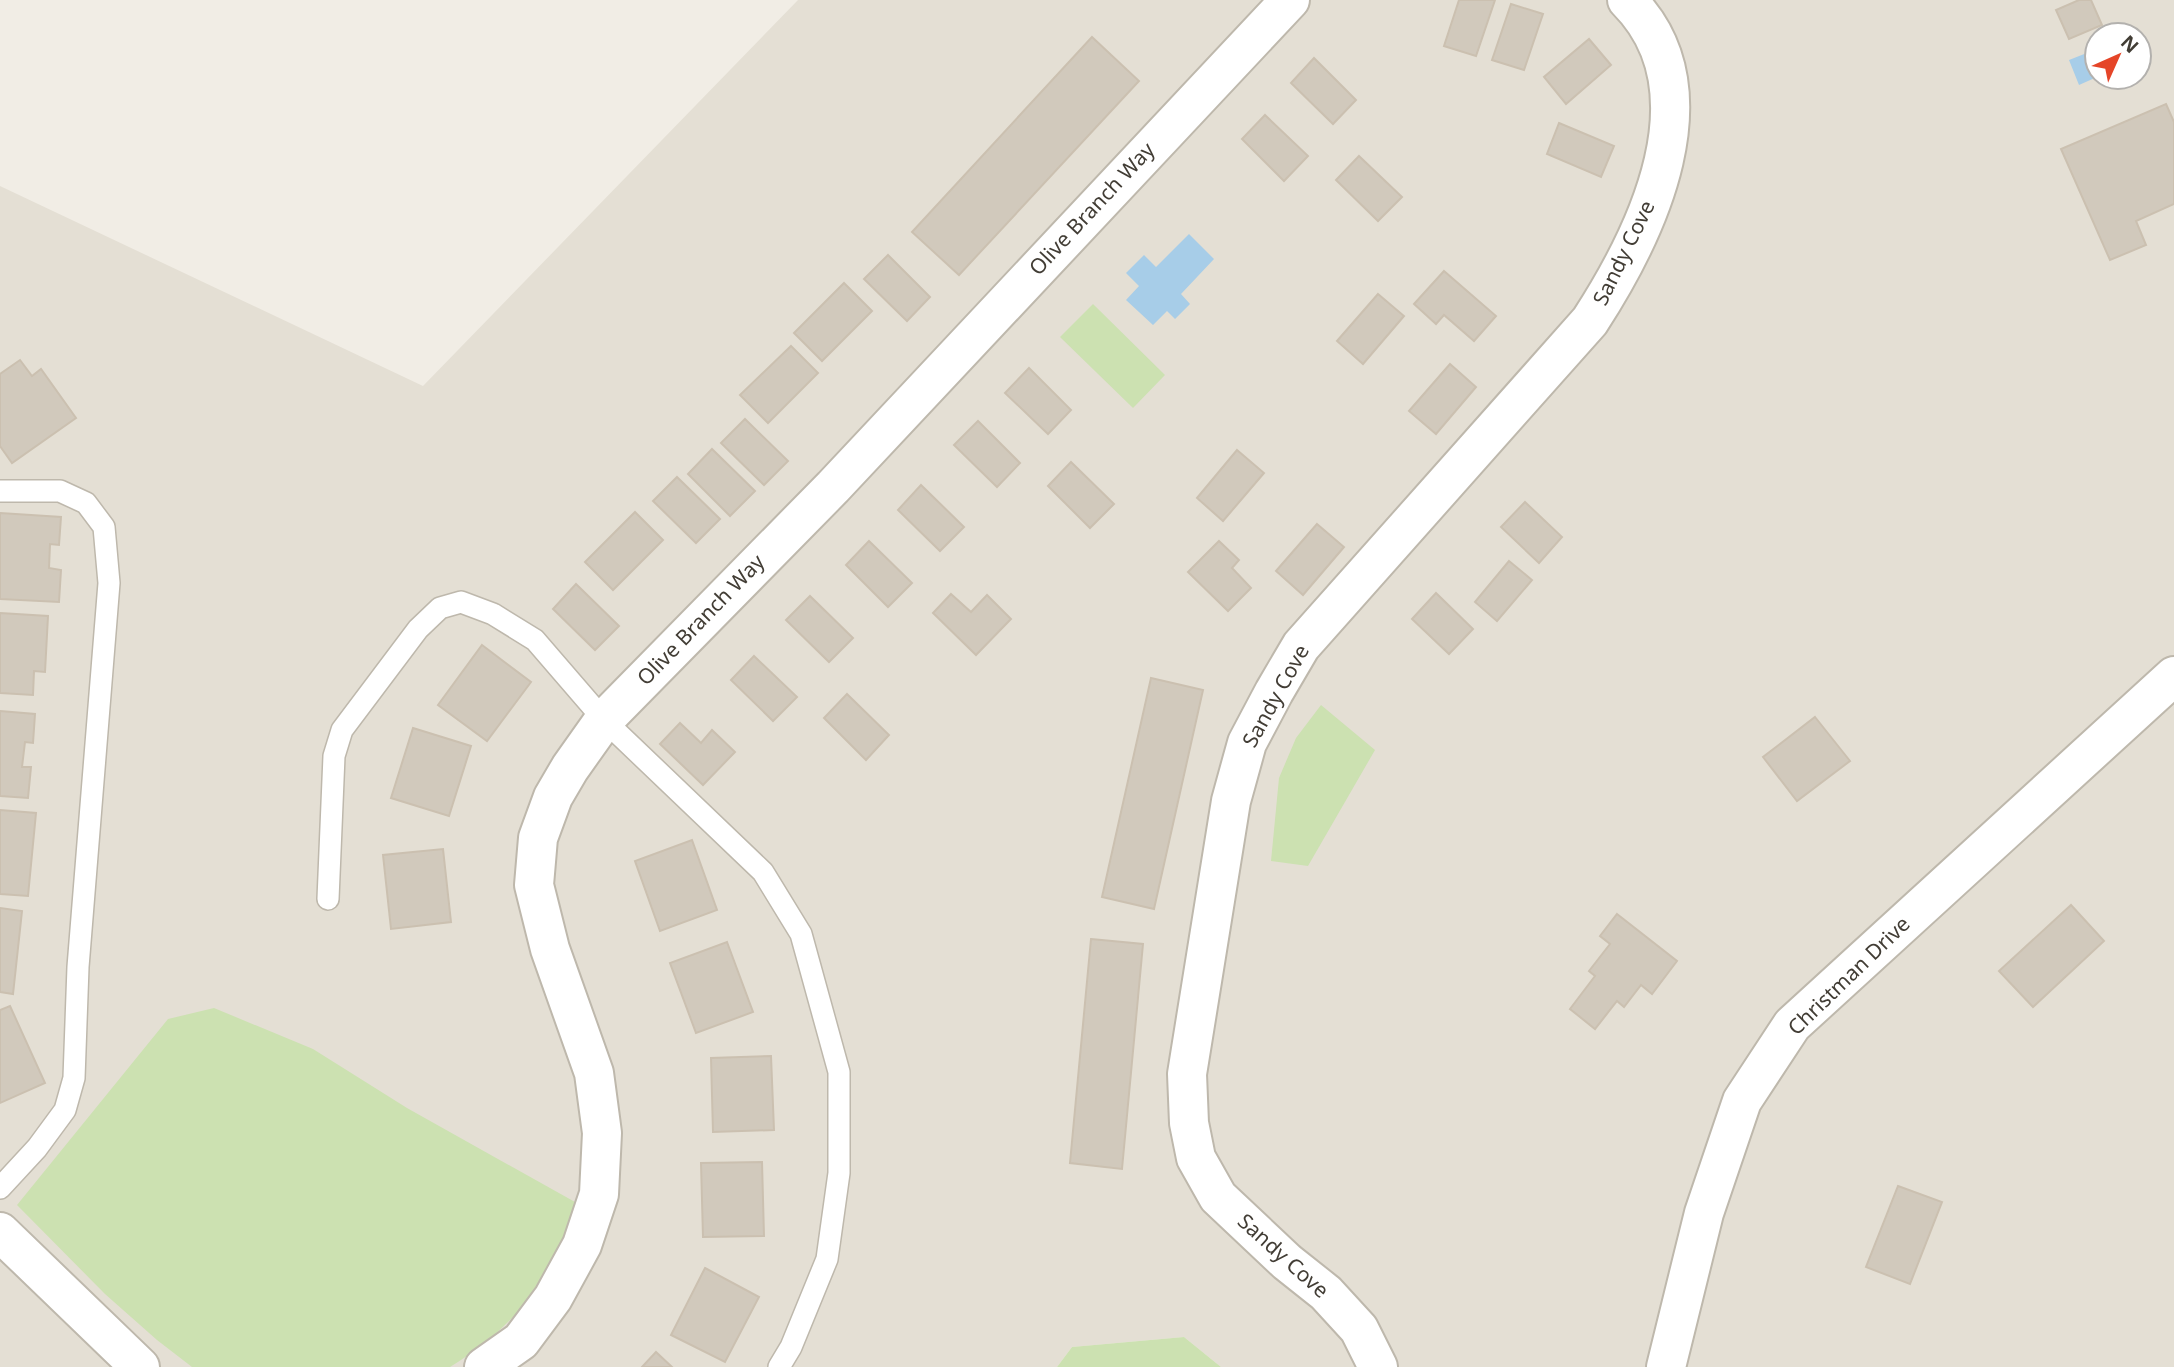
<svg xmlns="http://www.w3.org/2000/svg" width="2174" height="1367" viewBox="0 0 2174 1367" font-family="'Noto Sans',sans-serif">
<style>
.residential{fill:#e4dfd4;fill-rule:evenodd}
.green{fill:#cce1b1}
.water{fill:#a7cde8}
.building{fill:#d1c9bc;stroke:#cbc0b0;stroke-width:2}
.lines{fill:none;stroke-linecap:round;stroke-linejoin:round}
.service-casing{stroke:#beb8ac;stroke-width:24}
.minor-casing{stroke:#beb8ac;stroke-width:42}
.service{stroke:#fff;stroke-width:21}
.minor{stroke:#fff;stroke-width:38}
.labels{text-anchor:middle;stroke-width:5;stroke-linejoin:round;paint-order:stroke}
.street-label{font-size:21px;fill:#423d35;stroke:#fff}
</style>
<rect width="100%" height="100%" fill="#f1ede5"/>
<!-- residential -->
<path class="residential" d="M798 0H2174V1367H1221L1184 1337 1072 1347 1057 1367H0V186L423 386ZM2097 35H2139V77H2097Z"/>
<!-- green -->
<g class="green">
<path d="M1093 304 1165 375 1133 408 1060 337Z"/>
<path d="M1321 705 1375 750 1308 866 1271 861 1279 778 1296 738Z"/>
<path d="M214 1008 313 1049 407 1108 575 1202C572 1214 571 1228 566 1239 543 1292 499 1338 450 1367H192L157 1340 105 1294 17 1205 168 1019Z"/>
<path d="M1184 1337 1221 1367H1057L1072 1347Z"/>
</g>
<!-- water -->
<g class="water">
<path d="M2097 49V77L2079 85 2069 60Z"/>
<path d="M1189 234 1214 259 1181 294 1190 304 1175 319 1167 311 1153 325 1126 300 1139 286 1126 273 1144 255 1156 267Z"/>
</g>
<!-- building -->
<g class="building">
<path d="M1459 0H1495L1476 56 1444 46Z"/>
<path d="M2079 0H2091L2102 25 2069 39 2056 10Z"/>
<path d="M1511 4 1543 14 1524 70 1492 60Z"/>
<path d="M1092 37 1139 81 959 275 912 232Z"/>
<path d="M1589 39 1611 65 1566 104 1544 77Z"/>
<path d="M1314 58 1356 100 1333 124 1291 83Z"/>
<path d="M2166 104 2174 122V204L2136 221 2146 245 2110 260 2061 149Z"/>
<path d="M1265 115 1308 156 1284 181 1242 139Z"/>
<path d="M1559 123 1614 146 1601 177 1547 154Z"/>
<path d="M1359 156 1402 197 1378 221 1336 180Z"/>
<path d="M888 255 930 297 907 321 864 279Z"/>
<path d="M1444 271 1496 316 1474 341 1444 315 1436 324 1414 304Z"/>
<path d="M844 283 872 311 822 361 794 333Z"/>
<path d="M1378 294 1404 316 1363 364 1337 341Z"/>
<path d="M791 346 818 373 768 423 740 395Z"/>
<path d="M20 360 32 376 41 369 76 418 12 463 0 446V374Z"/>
<path d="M1450 364 1476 387 1436 434 1409 411Z"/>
<path d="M1029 368 1071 410 1048 434 1005 393Z"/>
<path d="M745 419 788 461 764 485 721 443Z"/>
<path d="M978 421 1020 463 997 487 954 445Z"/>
<path d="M712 449 755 491 730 516 688 474Z"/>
<path d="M1237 450 1264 473 1223 521 1197 498Z"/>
<path d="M1071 462 1114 504 1090 528 1048 486Z"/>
<path d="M677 477 720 519 696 543 653 501Z"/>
<path d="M921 485 964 527 940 551 898 510Z"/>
<path d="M1525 502 1562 537 1539 563 1501 527Z"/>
<path d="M635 512 663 540 613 590 585 562Z"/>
<path d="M0 513 61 517 59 545 50 544 49 568 61 570 59 602 0 599Z"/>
<path d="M1317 524 1344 547 1303 595 1276 571Z"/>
<path d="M869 541 912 583 888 607 846 565Z"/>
<path d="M1219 541 1239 560 1232 568 1251 588 1228 611 1188 572Z"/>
<path d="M1509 561 1532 580 1497 621 1475 602Z"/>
<path d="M576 584 619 626 595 650 553 609Z"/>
<path d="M1436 593 1473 629 1449 654 1412 619Z"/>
<path d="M951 594 971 612 987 595 1011 619 976 655 933 613Z"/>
<path d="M810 596 853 638 829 662 786 620Z"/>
<path d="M0 613 48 616 45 672 34 671 33 695 0 693Z"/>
<path d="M482 645 531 682 487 741 438 705Z"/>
<path d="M754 656 797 697 773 721 731 680Z"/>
<path d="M1151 678 1203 690 1154 909 1102 897Z"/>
<path d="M847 694 889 735 866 760 824 718Z"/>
<path d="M0 711 35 714 33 743 25 742 22 767H31L28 798 0 796Z"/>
<path d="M1815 717 1850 761 1797 801 1763 757Z"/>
<path d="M680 723 701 743 712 730 735 752 703 785 660 744Z"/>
<path d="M413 728 471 746 449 816 391 798Z"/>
<path d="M0 810 36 813 28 896 0 894Z"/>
<path d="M692 840 717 910 660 931 635 861Z"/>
<path d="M443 849 451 922 391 929 383 855Z"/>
<path d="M2071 905 2104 941 2033 1007 1999 971Z"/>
<path d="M0 908 22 911 13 994 0 992Z"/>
<path d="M1617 914 1677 961 1652 994 1641 985 1624 1007 1617 1001 1595 1029 1570 1009 1595 976 1589 971 1610 944 1600 936Z"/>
<path d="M1091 939 1143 944 1122 1169 1070 1163Z"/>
<path d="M727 942 753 1012 696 1033 670 963Z"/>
<path d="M10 1006 45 1083 0 1103V1010Z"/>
<path d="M771 1056 774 1130 713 1132 711 1058Z"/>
<path d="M762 1162 764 1236 703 1237 701 1163Z"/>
<path d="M1898 1186 1942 1202 1910 1284 1866 1267Z"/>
<path d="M705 1268 759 1297 725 1362 671 1335Z"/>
<path d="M656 1352 672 1367H642Z"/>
</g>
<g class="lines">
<defs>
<g id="service">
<path d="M0 491H60L86 503 104 527 109 583 78 967 74 1078 65 1110 37 1148 0 1188"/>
<path d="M328 899 334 756 342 730 418 629 440 608 461 602 493 614 535 640 604 720 763 872 801 934 839 1072V1173L827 1259 791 1347 779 1367"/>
</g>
<g id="minor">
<path d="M0 1232 140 1367"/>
<path d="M484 1367 521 1341 553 1298 582 1245 599 1194 602 1133 594 1073 550 949 534 885 538 838 553 797 570 768 604 720 833 487 1290 0"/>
<path d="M1378 1367 1359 1329 1326 1293 1287 1262 1218 1197 1196 1158 1189 1123 1187 1074 1231 801 1247 743 1274 692 1301 646 1590 321C1647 233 1717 90 1627 0"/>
<path d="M1666 1367 1704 1213 1742 1101 1792 1025 2174 676"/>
</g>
</defs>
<!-- service casing -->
<use href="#service" class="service-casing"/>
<!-- minor casing -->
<use href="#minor" class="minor-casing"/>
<!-- service -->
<use href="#service" class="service"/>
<!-- minor -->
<use href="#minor" class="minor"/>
</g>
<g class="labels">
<!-- street labels -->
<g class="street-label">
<text transform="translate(1092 209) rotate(-47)" y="7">Olive Branch Way</text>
<text transform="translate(1624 253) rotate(-64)" y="7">Sandy Cove</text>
<text transform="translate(701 620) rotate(-46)" y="7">Olive Branch Way</text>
<text transform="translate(1276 696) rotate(-61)" y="7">Sandy Cove</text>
<text transform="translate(1849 976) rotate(-44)" y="7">Christman Drive</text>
<text transform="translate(1283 1256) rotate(42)" y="7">Sandy Cove</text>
</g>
</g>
<!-- north arrow -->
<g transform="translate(2118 56) rotate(45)"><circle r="33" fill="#ffffff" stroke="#b3b1ae" stroke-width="2"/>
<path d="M0-5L12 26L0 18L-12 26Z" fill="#e54528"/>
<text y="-10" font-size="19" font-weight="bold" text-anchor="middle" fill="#423d35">N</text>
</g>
</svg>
